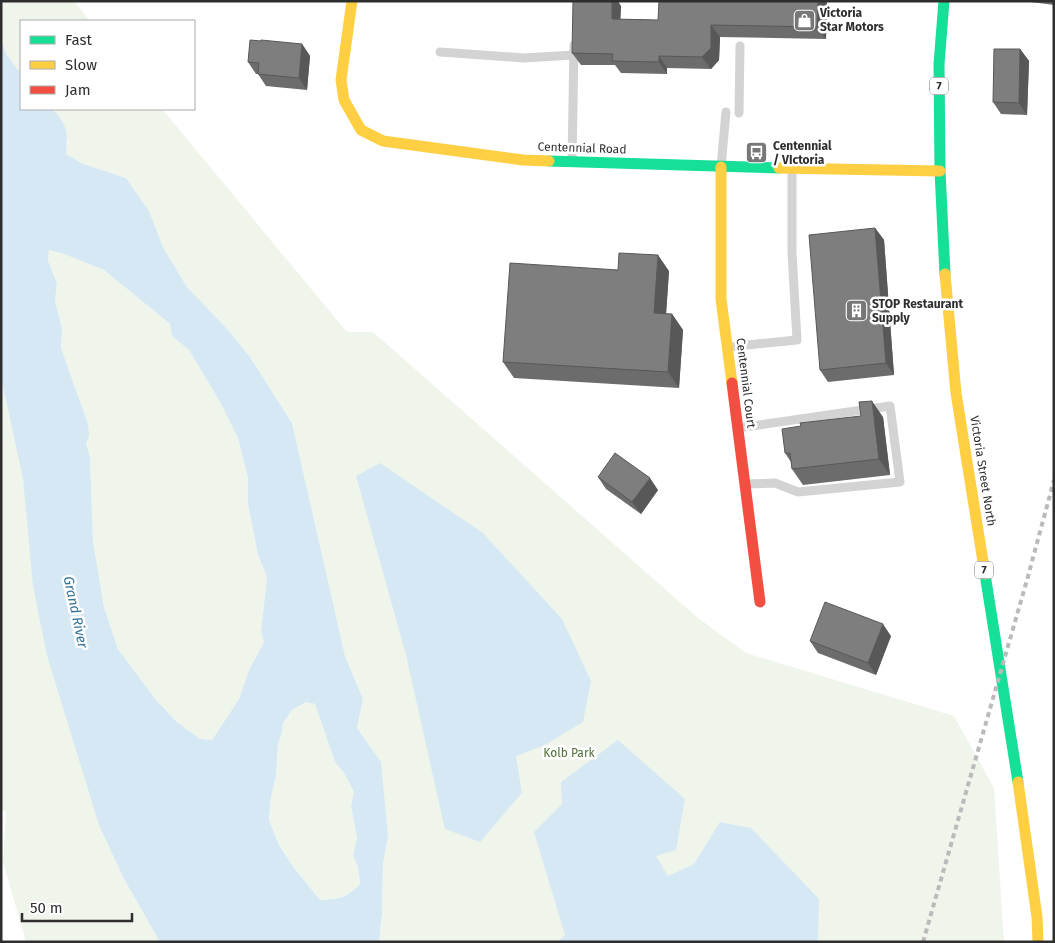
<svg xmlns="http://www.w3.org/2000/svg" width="1055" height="943" viewBox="0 0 1055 943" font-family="'Fira Sans',sans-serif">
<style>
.green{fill:#f0f5eb}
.water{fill:#d6e8f4;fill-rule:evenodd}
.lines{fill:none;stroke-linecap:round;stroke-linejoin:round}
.lane{stroke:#d3d3d3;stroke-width:9}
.fast{stroke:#16e098;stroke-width:11}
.slow{stroke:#ffcf43;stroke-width:11}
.jam{stroke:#f24e42;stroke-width:11}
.rail{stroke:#bababa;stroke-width:4;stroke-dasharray:5 4;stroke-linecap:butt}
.wall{fill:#6c6c6c}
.shaded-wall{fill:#585858}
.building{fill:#7e7e7e;stroke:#585858}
.labels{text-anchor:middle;stroke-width:5;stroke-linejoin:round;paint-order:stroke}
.shield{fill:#fff;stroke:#6d6d6d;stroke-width:1}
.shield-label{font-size:11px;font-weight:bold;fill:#2e2e2e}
.poi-label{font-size:12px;font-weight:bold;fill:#2e2e2e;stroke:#fff;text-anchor:start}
.street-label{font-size:12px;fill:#2e2e2e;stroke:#fff}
.park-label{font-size:12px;fill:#516e37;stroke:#fff}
.water-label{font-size:14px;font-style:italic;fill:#347198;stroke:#fff}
</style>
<rect width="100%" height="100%" fill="#fff"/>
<!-- green -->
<g class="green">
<path d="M1 1H74L90 21H21V74L6 54 1 39Z"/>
<path d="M52 109H162L347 332H373L698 618 746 653 954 716 994 788 1004 942H379L382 914 383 864 388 836 371 747 357 728 363 699 345 656 292 423 250 357 229 331 187 287 163 247 149 211 126 178 83 164 65 154 68 142Z"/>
<path d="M49 250 64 254 104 270 170 324 172 336 189 350 220 402 238 438 248 478V504L258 555 267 577 261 632 264 642 249 670 239 699 212 740 200 739 177 722 156 700 118 649 104 607 93 541 90 457 86 443 88 436V424L61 348 62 328 55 301 57 283 48 261Z"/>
<path d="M1 378 23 479 47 656 100 825 124 879 160 942H26L3 862 6 812 1 810Z"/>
<path d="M306 702 315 704 335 762 344 773 354 792 351 806 357 838 353 855 358 867 360 884C346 898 339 898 320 900L294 868 279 845 269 820 271 797 276 776 278 744 282 732 283 723 292 710Z"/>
</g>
<!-- water -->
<g class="water">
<path d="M1 39 6 54 21 74V109H52C68 124 68 134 66 154L83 164 126 178 149 211 163 247 187 287 229 331 250 357 292 423 345 656 363 699 357 728 381 762 388 836 383 864 382 914 379 942H160L124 879 99 825 47 656 33 586 23 479 1 378ZM49 250 64 254 104 270 170 324 172 336 189 350 220 402 238 438 248 478V504L258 555 267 577 261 632 264 642 249 670 239 699 212 740 200 739 177 722 156 700 118 649 104 607 93 541 90 457 86 443 89 436 88 424 61 348 62 328 55 301 57 283 48 261ZM306 702 315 704 335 762 344 773 354 792 351 806 357 838 353 855 358 867 360 884C347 898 338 899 320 900L294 868 279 845 269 820 271 797 276 776 278 744 282 732 283 723 292 710Z"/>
<path d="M380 463 483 533 562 619 591 681 583 722 543 746 516 756 522 793 480 842 445 829 441 812 406 655 356 476Z"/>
<path d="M618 740 685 799 676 850 656 856 668 876 694 864 720 822 751 828 819 899 818 942H558L565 935 534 832 562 804 561 782Z"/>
</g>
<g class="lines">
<!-- lane -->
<g class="lane">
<path d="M440 52 524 58 574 55"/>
<path d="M739 113 740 46"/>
<path d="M572 162 574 45"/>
<path d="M721 167 726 112"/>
<path d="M728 347 797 340 792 253V169"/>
<path d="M738 428 890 406 900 482 798 492 775 483 746 484"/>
</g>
<!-- fast -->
<g class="fast">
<path d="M944 1 939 64 940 171 945 274"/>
<path d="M549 161 779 168"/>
<path d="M985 574 1018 782"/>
</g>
<!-- slow -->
<g class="slow">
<path d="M352 1 341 80 344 100 361 130 383 141 523 160 549 161"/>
<path d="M721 167V299L732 383"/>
<path d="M779 168 940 171"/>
<path d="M945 274 956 393 985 574"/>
<path d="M1018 782 1037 917 1038 942"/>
</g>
<!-- jam -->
<path class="jam" d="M732 383 760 602"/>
<!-- rail -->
<path class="rail" d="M923 942 1027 580 1054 480"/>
</g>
<!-- wall -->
<g class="wall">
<path d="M827 1 826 39 720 37 719 60 711 69 667 68V74L621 73 615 65H581L572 53 621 6 620 19 658 20Z"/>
<path d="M1030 1H1054V5L1031 2Z"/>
<path d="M302 44 310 56 307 90 266 86 258 74H256L248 62Z"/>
<path d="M1020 49 1029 61 1027 115 1001 114 993 102Z"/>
<path d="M875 228 884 240 894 375 828 382 820 370Z"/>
<path d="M618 270 669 271 666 314H672L683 330 679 388 514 378 503 362Z"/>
<path d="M883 417 890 475 803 485 792 469 791 462 785 453Z"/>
<path d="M598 477 658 490 641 514 606 489Z"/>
<path d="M891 636 876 675 818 653 810 641Z"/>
</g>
<!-- shaded-wall -->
<g class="shaded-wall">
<path d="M612 1H618L621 6 620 31 612 19Z"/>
<path d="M818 1H827L826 39 817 27Z"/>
<path d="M711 25 720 37 719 60 711 69 702 57Z"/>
<path d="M302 44 310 56 307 90 299 78Z"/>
<path d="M1020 49 1029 61 1027 115 1019 103Z"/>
<path d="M659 56 667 68V74L659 62Z"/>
<path d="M875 228 884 240 894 375 886 363Z"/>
<path d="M658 255 669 271 665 329 654 313Z"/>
<path d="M672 314 683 330 679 388 668 372Z"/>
<path d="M872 401 883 417 890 475 879 459Z"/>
<path d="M650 478 658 490 641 514 632 502Z"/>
<path d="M883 624 891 636 876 675 868 663Z"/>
</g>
<!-- building -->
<g class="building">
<path d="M573 1H612V19L658 20 659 1H818L817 27 711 25V48L702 57 659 56V62L612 61 613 54 572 53Z"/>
<path d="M250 40 261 41V40L302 44 299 78 258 74 259 63 248 62Z"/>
<path d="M994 49H1020L1019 103 993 102Z"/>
<path d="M875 228 886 363 820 370 809 235Z"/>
<path d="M619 253 658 255 654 313 672 314 668 372 503 362 510 263 618 270Z"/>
<path d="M872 401 879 459 792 469 790 453H785L782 429 801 426 800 423 861 416 859 402Z"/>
<path d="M615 453 650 478 632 502 598 477Z"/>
<path d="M825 602 883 624 868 663 810 641Z"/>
</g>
<!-- icons -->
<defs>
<symbol id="shop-square" viewBox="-11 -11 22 22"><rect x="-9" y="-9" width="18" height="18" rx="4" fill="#777" stroke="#fff"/><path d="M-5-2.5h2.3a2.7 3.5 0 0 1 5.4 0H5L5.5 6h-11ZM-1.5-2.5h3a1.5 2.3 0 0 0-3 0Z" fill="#fff"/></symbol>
<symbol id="bus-square" viewBox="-11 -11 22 22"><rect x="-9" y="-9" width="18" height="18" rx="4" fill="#777" stroke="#fff"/><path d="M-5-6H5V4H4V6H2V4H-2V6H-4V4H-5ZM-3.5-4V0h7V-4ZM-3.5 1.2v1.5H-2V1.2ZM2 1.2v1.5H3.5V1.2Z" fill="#fff"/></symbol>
<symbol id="building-square" viewBox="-11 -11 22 22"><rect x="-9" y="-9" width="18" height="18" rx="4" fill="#777" stroke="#fff"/><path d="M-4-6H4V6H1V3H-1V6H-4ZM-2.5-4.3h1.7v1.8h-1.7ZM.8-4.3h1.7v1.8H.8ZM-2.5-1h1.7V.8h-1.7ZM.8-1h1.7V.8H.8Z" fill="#fff"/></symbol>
</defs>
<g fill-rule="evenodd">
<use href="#shop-square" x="792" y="8" width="25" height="25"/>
<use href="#bus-square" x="744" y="140" width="25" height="25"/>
<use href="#building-square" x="844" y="298" width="25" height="25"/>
</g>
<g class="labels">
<!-- shield labels -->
<g class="shield">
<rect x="930" y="77.5" width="18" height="17" rx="4"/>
<rect x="975" y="561.5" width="18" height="17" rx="4"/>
</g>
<g class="shield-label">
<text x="939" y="90">7</text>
<text x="984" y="574">7</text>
</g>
<!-- poi labels -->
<g class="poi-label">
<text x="820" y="17">Victoria<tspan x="820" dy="14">Star Motors</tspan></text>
<text x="773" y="150">Centennial<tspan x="773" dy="14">/ VIctoria</tspan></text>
<text x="872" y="308">STOP Restaurant<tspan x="872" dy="14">Supply</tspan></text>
</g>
<!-- street labels -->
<g class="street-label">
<text transform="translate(582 148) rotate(2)" y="4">Centennial Road</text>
<text transform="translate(746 383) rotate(83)" y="4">Centennial Court</text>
<text transform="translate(983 471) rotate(81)" y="4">Victoria Street North</text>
</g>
<!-- park labels -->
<g class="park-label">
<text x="569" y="757">Kolb Park</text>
</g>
<!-- water labels -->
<g class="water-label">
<text transform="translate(76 612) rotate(78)" y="5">Grand River</text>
</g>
</g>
<!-- border -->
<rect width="1055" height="943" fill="none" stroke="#2e2e2e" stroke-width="5"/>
<!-- legend -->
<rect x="20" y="20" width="175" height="90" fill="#ffffff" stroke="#ababab"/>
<rect x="30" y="36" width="25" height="8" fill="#16e098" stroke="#ababab"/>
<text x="65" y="45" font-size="15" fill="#2e2e2e">Fast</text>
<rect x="30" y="61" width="25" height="8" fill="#ffcf43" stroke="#ababab"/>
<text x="65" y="70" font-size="15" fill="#2e2e2e">Slow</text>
<rect x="30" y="86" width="25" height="8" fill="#f24e42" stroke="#ababab"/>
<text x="65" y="95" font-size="15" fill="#2e2e2e">Jam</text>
<!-- scale -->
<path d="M22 913v8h110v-8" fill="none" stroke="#2e2e2e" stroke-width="2.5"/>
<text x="30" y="913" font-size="15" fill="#2e2e2e" stroke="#ffffff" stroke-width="4" paint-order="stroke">50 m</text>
</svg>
